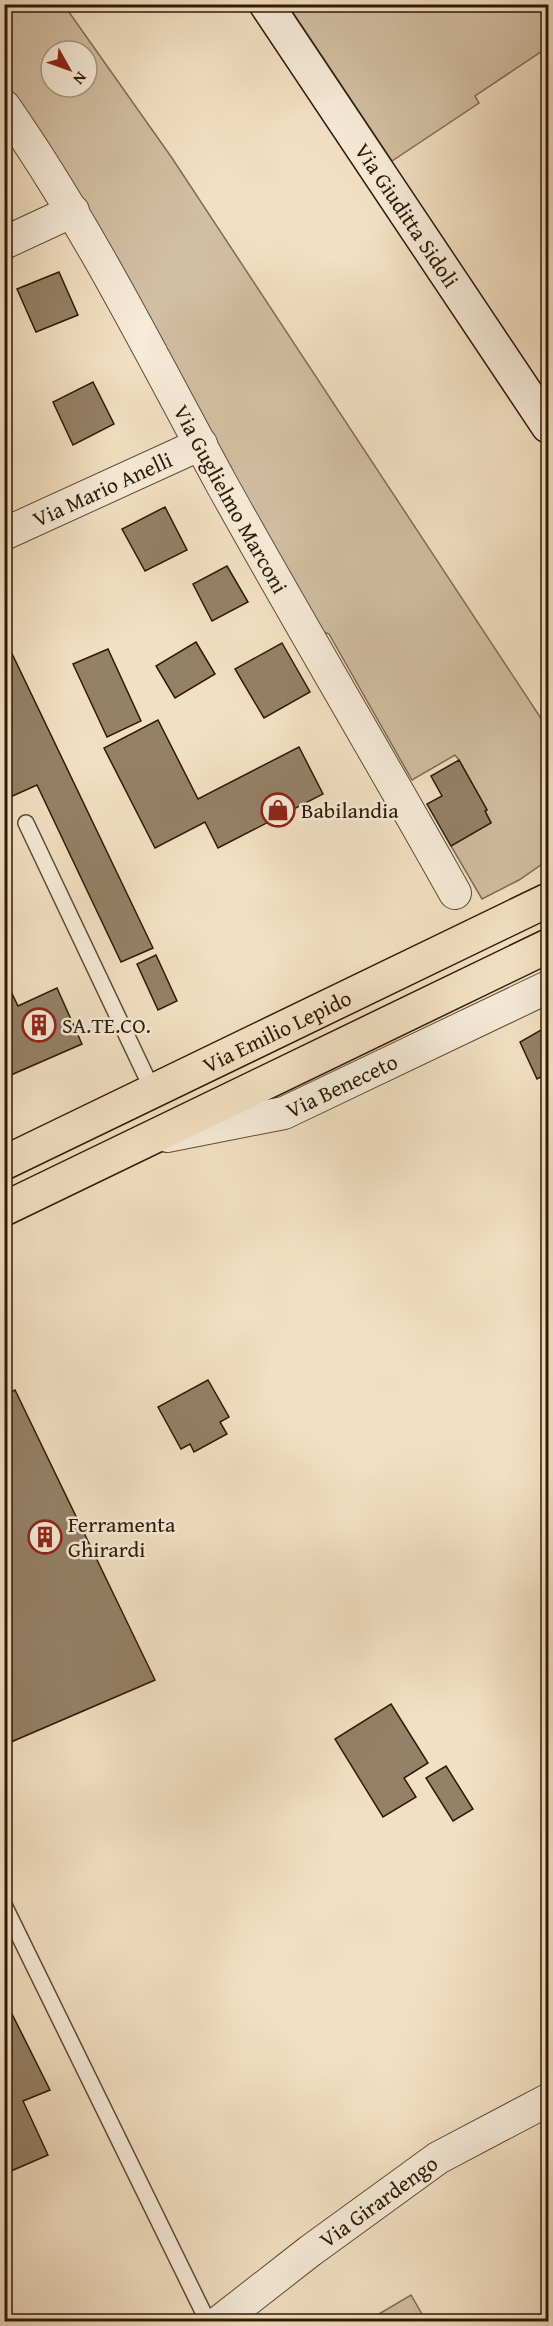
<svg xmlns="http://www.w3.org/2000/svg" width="553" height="2326" viewBox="0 0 553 2326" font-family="'Gentium Book Plus',serif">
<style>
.green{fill:#d2bea3;stroke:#816c54;stroke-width:1.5;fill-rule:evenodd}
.building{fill:#958068;stroke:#301904;stroke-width:1.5}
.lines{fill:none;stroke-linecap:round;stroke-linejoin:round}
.lane-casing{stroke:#614b34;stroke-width:18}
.street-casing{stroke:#614b34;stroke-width:34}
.secondary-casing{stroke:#301904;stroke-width:36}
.primary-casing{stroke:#301904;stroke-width:36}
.lane{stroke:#f7ebd9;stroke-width:15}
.street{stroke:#f7ebd9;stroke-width:32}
.secondary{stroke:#f7ebd9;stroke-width:33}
.primary{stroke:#f3e0c4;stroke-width:33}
.labels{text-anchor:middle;stroke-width:5;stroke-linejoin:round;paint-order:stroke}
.street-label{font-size:22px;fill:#301904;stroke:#f7ebd9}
.poi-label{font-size:22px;fill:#301904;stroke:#f7ebd9;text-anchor:start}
</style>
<rect width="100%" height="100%" fill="#f3e0c4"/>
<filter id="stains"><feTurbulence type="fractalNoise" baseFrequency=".00333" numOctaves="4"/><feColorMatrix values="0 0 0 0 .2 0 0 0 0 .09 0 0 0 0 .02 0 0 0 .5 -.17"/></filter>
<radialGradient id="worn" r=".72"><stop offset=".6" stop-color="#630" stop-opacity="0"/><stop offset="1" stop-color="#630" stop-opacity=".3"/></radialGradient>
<!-- green -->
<g class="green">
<path d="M4 5H64L172 158 548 729V860L519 880 482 899 451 846 491 822 485 811 487 810 459 760 455 755 412 780 329 634 320 630 67 178 5 86ZM51 51H87V87H51Z"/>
<path d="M288 5H548V47L475 96 479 103 392 161Z"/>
<path d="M411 2295 426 2321H367Z"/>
</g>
<!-- building -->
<g class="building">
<path d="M59 272 78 315 36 332 17 289Z"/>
<path d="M93 382 114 424 73 445 53 402Z"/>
<path d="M165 507 187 550 145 571 122 529Z"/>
<path d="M227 566 248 602 212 621 193 584Z"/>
<path d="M4 637 153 948 121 962 37 785 8 798 4 790Z"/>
<path d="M196 642 215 674 175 698 156 666Z"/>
<path d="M282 643 310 692 264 718 235 669Z"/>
<path d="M108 649 141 721 107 737 73 664Z"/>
<path d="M158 720 198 799 299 747 323 794 218 848 205 822 155 848 104 748Z"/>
<path d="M459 760 487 810 485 811 491 823 451 846 427 804 442 796 431 776Z"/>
<path d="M156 955 177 1001 158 1010 137 964Z"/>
<path d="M4 977 18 1006 57 988 82 1044 4 1078Z"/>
<path d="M548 1026V1073L537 1079 520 1042Z"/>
<path d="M208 1380 229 1417 220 1422 227 1434 194 1452 190 1444 181 1449 158 1407Z"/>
<path d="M15 1390 155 1680 4 1745V1395Z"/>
<path d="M391 1704 428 1763 404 1778 416 1797 383 1817 335 1739Z"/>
<path d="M446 1766 473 1809 453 1821 426 1778Z"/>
<path d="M4 1998 50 2090 23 2101 48 2155 4 2174Z"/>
</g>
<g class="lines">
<defs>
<g id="lane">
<path d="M26 823 153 1091"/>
<path d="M4 1905 208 2322"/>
</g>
<g id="street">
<path id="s1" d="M4 106C87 225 151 354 220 481 297 620 378 755 455 893"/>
<path d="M4 243 73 211"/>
<path id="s2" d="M4 534 201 444"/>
<path id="s3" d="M167 1136 284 1113 548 987"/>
<path id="s4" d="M219 2322 310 2251 438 2158 548 2100"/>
</g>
<g id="secondary">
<path id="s5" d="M266 4 548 426"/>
</g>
<g id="primary">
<path id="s6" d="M4 1163 548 900"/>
<path d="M4 1209 548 946"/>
</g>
</defs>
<!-- lane casing -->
<use href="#lane" class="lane-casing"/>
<!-- street casing -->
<use href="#street" class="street-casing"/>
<!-- secondary casing -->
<use href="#secondary" class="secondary-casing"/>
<!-- primary casing -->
<use href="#primary" class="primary-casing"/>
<!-- lane -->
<use href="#lane" class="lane"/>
<!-- street -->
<use href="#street" class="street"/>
<!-- secondary -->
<use href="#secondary" class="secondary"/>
<!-- primary -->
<use href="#primary" class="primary"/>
</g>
<!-- icons -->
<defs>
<symbol id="shop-ring" viewBox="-11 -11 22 22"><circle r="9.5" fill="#f7ebd9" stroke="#8f2418" stroke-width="1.5"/><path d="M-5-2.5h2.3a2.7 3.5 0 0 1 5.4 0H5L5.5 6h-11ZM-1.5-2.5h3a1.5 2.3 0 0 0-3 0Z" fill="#8f2418"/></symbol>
<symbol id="building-ring" viewBox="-11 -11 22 22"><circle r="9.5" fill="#f7ebd9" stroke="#8f2418" stroke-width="1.5"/><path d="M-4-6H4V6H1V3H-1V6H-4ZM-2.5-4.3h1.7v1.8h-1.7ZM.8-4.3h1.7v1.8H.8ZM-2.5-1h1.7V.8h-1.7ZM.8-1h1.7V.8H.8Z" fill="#8f2418"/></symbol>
</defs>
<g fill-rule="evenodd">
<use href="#shop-ring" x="259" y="791" width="38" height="38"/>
<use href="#building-ring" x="20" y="1006" width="38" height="38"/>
<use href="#building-ring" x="26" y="1518" width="38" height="38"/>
</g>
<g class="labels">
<!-- street labels -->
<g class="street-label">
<text dy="8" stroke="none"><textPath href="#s5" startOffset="254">Via Giuditta Sidoli</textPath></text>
<text dy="8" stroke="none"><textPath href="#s2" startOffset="108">Via Mario Anelli</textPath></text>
<text dy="8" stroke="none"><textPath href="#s1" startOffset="454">Via Guglielmo Marconi</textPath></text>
<text dy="8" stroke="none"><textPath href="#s6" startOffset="303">Via Emilio Lepido</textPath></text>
<text dy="8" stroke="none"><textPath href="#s3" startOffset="183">Via Beneceto</textPath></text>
<text dy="8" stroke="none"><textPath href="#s4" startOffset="200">Via Girardengo</textPath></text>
</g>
<!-- poi labels -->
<g class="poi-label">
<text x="301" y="818">Babilandia</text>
<text x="62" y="1033">SA.TE.CO.</text>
<text x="68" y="1532">Ferramenta<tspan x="68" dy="25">Ghirardi</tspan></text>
</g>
</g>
<!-- margin -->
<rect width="553" height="2326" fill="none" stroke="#f3e0c4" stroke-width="24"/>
<rect x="6" y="6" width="541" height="2314" fill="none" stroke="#301904" stroke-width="3"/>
<rect x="12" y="12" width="529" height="2302" fill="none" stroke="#301904" stroke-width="1.5"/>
<!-- north arrow -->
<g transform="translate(69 69) rotate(130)"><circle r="28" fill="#f7ebd9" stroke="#a79784" stroke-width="1.5"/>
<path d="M0-4.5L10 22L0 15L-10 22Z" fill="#8f2418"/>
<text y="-9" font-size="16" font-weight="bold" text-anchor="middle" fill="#301904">N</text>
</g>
<rect width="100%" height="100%" filter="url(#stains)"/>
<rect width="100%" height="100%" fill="url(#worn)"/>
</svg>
